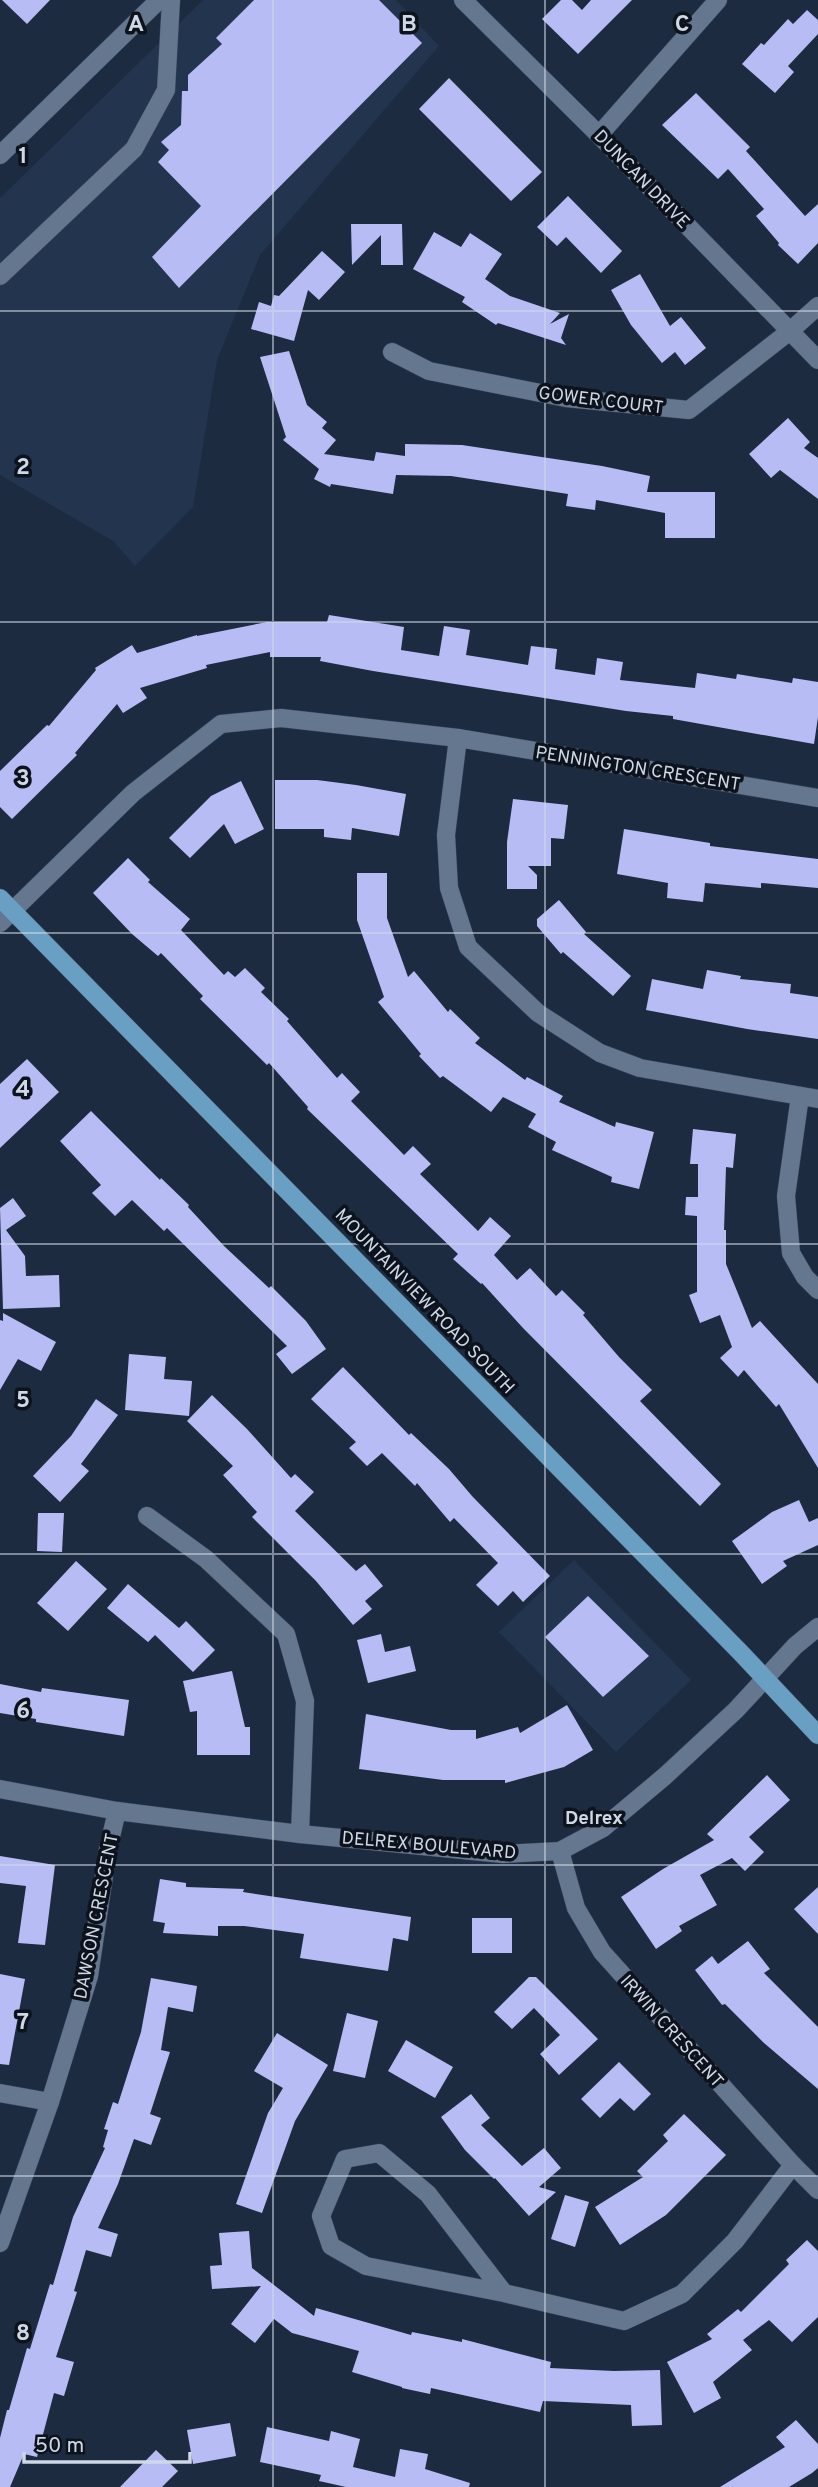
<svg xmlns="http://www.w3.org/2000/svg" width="818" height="2487" viewBox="0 0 818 2487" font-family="Overpass,sans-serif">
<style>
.built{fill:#22344e}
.building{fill:#b8bcf5}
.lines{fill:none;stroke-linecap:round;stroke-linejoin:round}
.minor-casing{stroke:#3a4658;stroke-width:19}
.major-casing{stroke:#3a4658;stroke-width:19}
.minor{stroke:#65768f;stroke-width:18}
.major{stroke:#689fc2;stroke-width:18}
.grid{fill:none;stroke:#cfd8e6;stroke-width:2;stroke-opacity:0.55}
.labels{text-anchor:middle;stroke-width:7;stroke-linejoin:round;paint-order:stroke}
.street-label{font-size:18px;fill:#cfd8e6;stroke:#0d131d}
.neighbourhood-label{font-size:19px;font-weight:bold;fill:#cfd8e6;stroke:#0d131d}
.grid-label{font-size:23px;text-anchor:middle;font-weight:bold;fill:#cfd8e6;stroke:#0d131d;stroke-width:7;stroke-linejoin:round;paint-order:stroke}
</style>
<rect width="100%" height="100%" fill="#1c2b40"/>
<!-- built -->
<g class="built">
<path d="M203 0H396L439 46 260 255 217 360 193 507 135 566 113 541 0 475V198Z"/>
<path d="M574 1560 691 1680 616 1752 499 1632Z"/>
</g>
<!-- building -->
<g class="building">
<path d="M2 0H50L27 24Z"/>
<path d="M254 0H379L422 43 179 288 152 257 201 206 158 162 169 150 161 142 181 125 182 91H188V75L222 44 216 38Z"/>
<path d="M561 0H572L582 10 591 0H632L578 54 542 19Z"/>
<path d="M807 10 818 20V34L788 66 794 72 775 93 742 64 761 43 764 45 788 19 793 24Z"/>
<path d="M449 78 542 172 511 201 419 109Z"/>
<path d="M696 93 750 147 746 151 805 216 818 204V243L798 264 778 245 779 243 756 216 764 209 728 169 718 179 662 125Z"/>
<path d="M568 196 622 251 601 273 566 237 557 246 537 227Z"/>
<path d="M351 224H402L403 265H381V235L352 265Z"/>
<path d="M434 232 461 247 470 233 502 254 485 279 510 296 560 313 550 324 569 314 561 338 566 345 498 323 496 325 462 302 465 297 413 269Z"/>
<path d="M322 251 345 272 319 300 308 290 294 341 251 329 259 302 271 306 274 295 279 296Z"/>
<path d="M640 274 670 326 681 317 706 348 685 365 675 352 662 363 631 325 611 290Z"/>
<path d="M289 351 307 405 327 422 322 428 336 440 324 454 374 461 376 452 405 456V444L462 445 602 466 650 476 647 492H715V538H665V513L596 500 595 510 566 506 568 494 451 476 396 475 393 494 331 484 330 487 314 479 319 469 283 440 286 437 260 357Z"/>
<path d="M788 418 810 442 804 448 818 458V499L780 470 771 478 749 454Z"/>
<path d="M329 615 404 627 401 650 439 656 444 626 470 630 466 655 528 665 531 646 557 649 555 669 595 675 597 658 623 662 620 680 695 688 697 673 736 679 737 674 792 683 793 678 818 682V717L814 744 673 719V716L626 711 373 671 320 661 321 657H270V652L206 665 207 668 140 688 147 698 123 713 117 704 75 753 77 755 12 819 0 807V771L47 725 49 726 96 670 95 668 132 645 137 653 197 635V636L267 622H327Z"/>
<path d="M275 780H317L356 785 406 794 399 836 352 828 351 840 324 837V829H275Z"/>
<path d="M241 781 264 829 235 844 224 824 190 858 169 838 211 796Z"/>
<path d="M513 799 568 805 564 839 551 838V866H528L537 875V889H507V842Z"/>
<path d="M624 829 710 843V846L818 859V888L761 883V888L705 883 703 902 667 898 668 883 617 874Z"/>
<path d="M128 858 150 880 148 882 190 919 181 930 224 975 228 971 235 977 245 968 265 988 261 992 289 1019 287 1021 337 1078 342 1073 360 1092 351 1101 404 1155 413 1146 431 1164 420 1174 478 1231 490 1217 511 1236 494 1255 517 1280 530 1268 556 1296 562 1290 585 1313 583 1315 619 1357 652 1390 640 1401 721 1484 700 1506 523 1328 482 1283 481 1284 453 1259 458 1254 307 1109 308 1107 269 1063 267 1065 200 999 203 996 161 953 158 956 132 934 93 893Z"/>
<path d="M357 873H387V918L408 977 414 971 448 1012 450 1009 480 1038 475 1043 525 1080 527 1077 563 1096 559 1102 615 1127 616 1122 654 1132 639 1189 611 1182 612 1177 552 1150 556 1142 528 1127 536 1114 503 1097 491 1112 443 1076 440 1078 419 1056 421 1054 378 1002 384 997 357 920Z"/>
<path d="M559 900 586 932 584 934 631 976 613 996 563 952 561 954 537 926V919Z"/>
<path d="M707 970 741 976 740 979 791 984 790 993 818 997V1039L747 1029 646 1010 652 979 703 989Z"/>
<path d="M27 1059 59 1092 0 1148V1084Z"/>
<path d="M91 1111 160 1180 161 1178 189 1205 188 1207 224 1246 269 1288 271 1286 306 1321 326 1349 292 1374 276 1354 287 1346 167 1228 164 1231 132 1200 115 1216 92 1193 101 1185 60 1141Z"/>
<path d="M693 1129 736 1134 733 1168 726 1167 724 1230H726V1264L752 1328 760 1321 818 1384V1468L779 1404 776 1407 744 1370 738 1377 720 1358 732 1347 720 1315 700 1323 689 1295 697 1292V1216L685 1215 686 1197H698V1164H690Z"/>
<path d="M13 1198 26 1216 6 1230 25 1256 26 1276 59 1275 60 1307 3 1309 0 1208Z"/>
<path d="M3 1313 56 1342 41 1371 18 1359 0 1390V1320L3 1321Z"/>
<path d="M129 1354 166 1357 164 1379 192 1381 189 1416 125 1410Z"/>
<path d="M343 1367 409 1435 411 1433 449 1469 472 1496 550 1576 523 1602 513 1591 498 1606 476 1585 498 1563 454 1518 450 1522 417 1483 415 1486 382 1453 367 1466 349 1448 356 1442 311 1399Z"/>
<path d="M212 1395 247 1429 291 1478 295 1474 314 1492 295 1511 356 1571 365 1564 383 1586 365 1601 372 1609 353 1625 316 1581 252 1517 257 1512 223 1475 233 1466 187 1421Z"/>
<path d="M96 1399 118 1415 81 1464 89 1471 60 1502 33 1476 71 1436Z"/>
<path d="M799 1500 809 1522 818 1518V1545L783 1561 787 1566 762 1584 732 1541 772 1512Z"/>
<path d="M38 1513H64L62 1552 37 1551Z"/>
<path d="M76 1561 107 1589 68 1631 37 1603Z"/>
<path d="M128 1584 179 1628 186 1621 215 1650 193 1672 155 1635 148 1642 107 1608Z"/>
<path d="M588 1596 649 1656 603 1697 545 1637Z"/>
<path d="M381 1634 385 1652 410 1646 416 1671 368 1683 357 1640Z"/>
<path d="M232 1671 245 1727H250V1755H197V1711L190 1712 183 1681Z"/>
<path d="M0 1684 41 1692 42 1688 129 1700 124 1736 36 1722V1719L0 1713Z"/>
<path d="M567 1705 593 1750 564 1767 505 1783V1780H443L359 1769 366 1714 451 1730H476V1739L518 1727 520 1733Z"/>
<path d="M767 1775 790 1800 749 1837 764 1852 745 1871 732 1858 700 1875 717 1905 679 1926 682 1931 656 1949 621 1897 663 1869 714 1840 707 1834Z"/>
<path d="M0 1856 55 1865 45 1945 18 1943 26 1886 0 1883Z"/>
<path d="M160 1879 186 1883V1887L244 1889 243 1892 411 1917 408 1941 393 1938 388 1971 300 1958 304 1934 244 1926H218V1936L163 1933 165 1923 153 1921Z"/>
<path d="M818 1887V1934L794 1909Z"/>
<rect x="472" y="1918" width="40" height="35"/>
<path d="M748 1941 770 1969 764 1973 818 2027V2089L764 2043 725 2004 722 2005 695 1970 712 1956 718 1964Z"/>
<path d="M0 1974 25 1979 9 2065 0 2064Z"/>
<path d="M529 1977H536L598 2039 559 2075 540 2054 560 2035 534 2008 512 2029 494 2012Z"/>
<path d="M151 1978 197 1986 193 2012 168 2007 161 2050 170 2052 150 2114 161 2118 151 2145 134 2139 118 2184 98 2228 118 2234 111 2257 86 2250 74 2291 77 2292 56 2357 74 2362 64 2396 54 2393 37 2457 24 2454 10 2487H0V2438L7 2410H9L27 2348 30 2349 50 2284 53 2285 73 2217 105 2148 103 2147 108 2130 104 2129 113 2102 118 2104 141 2032Z"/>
<path d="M347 2013 378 2021 365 2078 333 2071Z"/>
<path d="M277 2033 328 2065 295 2121 262 2213 236 2204 268 2113 283 2088 254 2071Z"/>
<path d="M406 2040 453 2067 435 2098 388 2071Z"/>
<path d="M619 2062 651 2094 634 2111 620 2098 600 2118 581 2099Z"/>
<path d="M471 2094 490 2118 481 2125 522 2166 544 2148 561 2168 539 2187 556 2192 529 2216 495 2178 494 2179 465 2150 441 2117Z"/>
<path d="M684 2114 726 2155 666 2215 620 2245 595 2207 643 2177 637 2171 668 2141 663 2135Z"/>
<path d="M565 2195 589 2202 575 2247 551 2239Z"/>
<path d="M249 2231 252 2268 314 2316 316 2308 411 2335 412 2332 462 2342V2339L551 2362 550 2368 614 2371 660 2370 662 2425 632 2426 631 2405 543 2401 540 2412 431 2388 430 2394 402 2388V2387L352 2372 359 2351 292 2333 274 2319 255 2343 231 2324 261 2286 212 2289 210 2266 222 2265 219 2233Z"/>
<path d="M807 2240 818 2251V2317L792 2342 769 2320 743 2340 752 2350 713 2382 721 2398 694 2413 667 2362 712 2339 707 2334 738 2309 741 2312 789 2264 786 2260Z"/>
<path d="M796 2420 818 2444V2468L812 2473 789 2487H720L785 2447 776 2437Z"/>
<path d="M230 2423 236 2456 193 2464 187 2430Z"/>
<path d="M267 2427 329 2441 331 2431 360 2439 353 2467 395 2477 400 2449 428 2454 425 2469 470 2483 469 2487H346L319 2481 321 2475 260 2462Z"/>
<path d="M156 2450 178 2471 162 2487H120Z"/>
</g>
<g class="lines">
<defs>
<g id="minor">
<path d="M463 0 599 135 818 360"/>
<path d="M599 135 718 0"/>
<path d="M0 155 159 0"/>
<path d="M0 276 134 149 166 90 171 0"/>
<path d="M392 352 429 371 566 398 689 410 790 331 818 306"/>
<path d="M458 738 446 835 449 888 468 947 538 1013 600 1053 640 1068 818 1099"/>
<path d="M0 923 133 793 221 724 281 718 458 738 818 798"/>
<path d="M800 1096 786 1196 791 1253 805 1277 818 1290"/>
<path d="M147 1516 206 1559 286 1634 305 1701 300 1834"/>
<path d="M0 1789 117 1811 300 1834 503 1854 560 1851 603 1828 665 1776 736 1710 795 1646 818 1627"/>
<path d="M560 1851 576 1908 602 1952 793 2165 818 2190"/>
<path d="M0 2093 50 2102"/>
<path d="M0 2243 50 2102 89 1976 108 1849 117 1811"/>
<path d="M504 2293 428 2194 379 2153 345 2159 321 2216 331 2246 366 2266 504 2293 624 2321 682 2294 735 2241 793 2165"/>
</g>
<path id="major" d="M0 898 741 1653 818 1735"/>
</defs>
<!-- minor casing -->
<use href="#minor" class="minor-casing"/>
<!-- major casing -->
<use href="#major" class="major-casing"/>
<!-- minor -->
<use href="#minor" class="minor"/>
<!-- major -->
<use href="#major" class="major"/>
</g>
<!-- grid -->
<path class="grid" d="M273 0V2487M545 0V2487M0 311H818M0 622H818M0 933H818M0 1244H818M0 1554H818M0 1865H818M0 2176H818"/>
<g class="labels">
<!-- street labels -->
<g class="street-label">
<text transform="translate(642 179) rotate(46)" y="6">DUNCAN DRIVE</text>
<text transform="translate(601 400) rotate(7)" y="6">GOWER COURT</text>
<text transform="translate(638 768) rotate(9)" y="6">PENNINGTON CRESCENT</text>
<text transform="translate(425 1301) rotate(46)" y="6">MOUNTAINVIEW ROAD SOUTH</text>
<text transform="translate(429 1845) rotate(5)" y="6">DELREX BOULEVARD</text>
<text transform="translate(96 1916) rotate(-79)" y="6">DAWSON CRESCENT</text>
<text transform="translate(672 2031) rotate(48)" y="6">IRWIN CRESCENT</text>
</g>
<!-- neighbourhood labels -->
<g class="neighbourhood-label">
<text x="594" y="1824">Delrex</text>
</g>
</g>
<g class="grid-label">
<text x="136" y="31">A</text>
<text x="409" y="31">B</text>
<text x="682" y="31">C</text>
<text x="23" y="163">1</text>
<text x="23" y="474">2</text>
<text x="23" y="785">3</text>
<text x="23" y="1096">4</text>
<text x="23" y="1407">5</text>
<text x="23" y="1718">6</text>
<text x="23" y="2029">7</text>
<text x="23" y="2340">8</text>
</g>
<!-- scale -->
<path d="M24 2452v10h166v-10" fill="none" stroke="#cfd8e6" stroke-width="3.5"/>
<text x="35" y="2452" font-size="21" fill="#cfd8e6" stroke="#0d131d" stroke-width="5" paint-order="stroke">50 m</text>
</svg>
